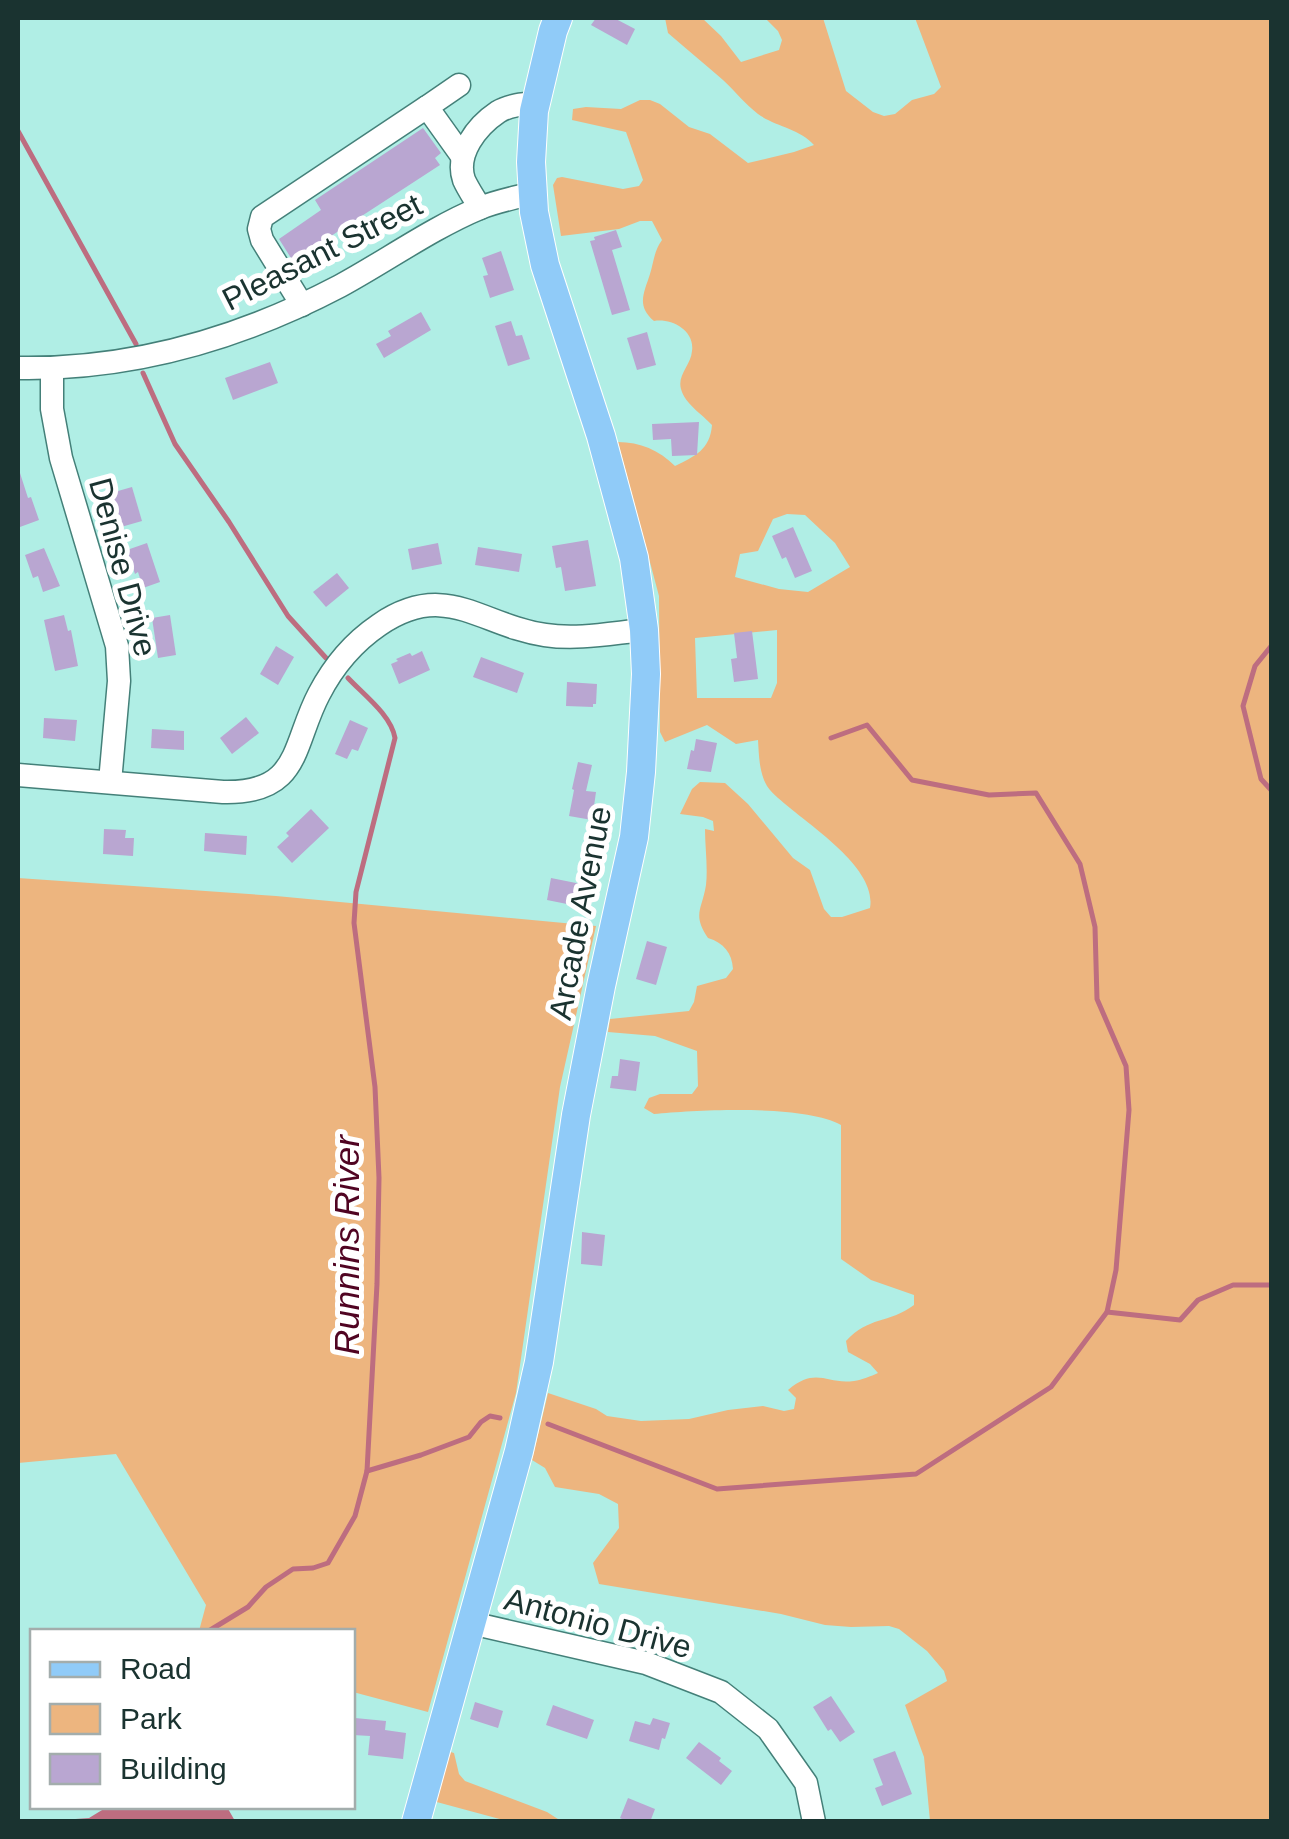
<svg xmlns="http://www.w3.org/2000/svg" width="1289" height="1839" viewBox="0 0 1289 1839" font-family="Helvetica,sans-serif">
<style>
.green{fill:#edb57f;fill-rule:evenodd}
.water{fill:#bd6d80}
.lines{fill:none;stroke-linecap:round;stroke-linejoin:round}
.stream{stroke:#bd6d80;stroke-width:5}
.building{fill:#b9a6d1}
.minor-casing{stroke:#448079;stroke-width:25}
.major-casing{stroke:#fff;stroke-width:30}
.minor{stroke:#fff;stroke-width:22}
.major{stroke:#90cbf8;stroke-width:28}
.labels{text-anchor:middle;stroke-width:10;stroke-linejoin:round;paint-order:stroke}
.street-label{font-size:32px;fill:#1a3330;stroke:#fff}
.water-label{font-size:35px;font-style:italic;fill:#500422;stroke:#fff}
</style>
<rect width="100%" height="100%" fill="#b0eee5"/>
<!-- green -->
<g class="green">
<path d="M665 18H702L721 36 741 62 779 50 782 40 778 31 765 18H823L846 91 873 112 884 116 895 114 912 100 934 94 941 87 915 18H1271V1821H930L924 1757 905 1705 947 1681 944 1671 927 1651 899 1629 889 1626 851 1627 825 1625 781 1614 599 1584 593 1563 619 1528 618 1504 599 1494 555 1487 545 1468 532 1460 548 1393 596 1409 607 1416 641 1421 689 1419 728 1410 763 1406 784 1411 794 1409 796 1398 788 1390C817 1366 826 1385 854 1381 862 1380 871 1376 878 1373L870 1364 848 1352 846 1341C869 1316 888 1324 914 1305V1295L871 1280 841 1259V1125C804 1104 698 1110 654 1114L644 1108 649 1098 660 1094H692L698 1086 697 1051 655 1036 608 1032 610 1019 689 1011 694 1002 697 986 726 978 733 969C732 953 724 943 708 938 692 914 702 910 706 885 708 867 705 847 705 829L714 831 713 821 703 817 680 814 692 789 700 782 725 783 748 804 793 858 810 870 824 909 831 917H842L870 908C877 870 816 830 790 808 782 801 773 795 767 786 759 772 759 756 758 740L736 744 707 725 665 742 660 732 659 596 618 442C640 442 659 450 675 466 695 456 710 450 712 425 702 414 685 404 681 389 677 375 691 365 692 351 695 330 671 318 654 321 636 306 644 293 650 274 654 261 654 251 662 240L652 221H640L619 229 561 236 553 185 557 178 562 177 623 189 639 186 643 180 626 132 572 120 573 109 586 107 621 109 640 100H650L660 104 689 127 710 134 748 163 794 152 814 145C799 128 776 127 758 114 745 104 735 91 723 80 705 64 686 49 668 33ZM787 514 805 515 835 543 850 567 808 592 779 589 735 577 740 554 758 551 773 519ZM777 630V683L771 698H697L695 638Z"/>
<path d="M18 878 276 896 596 926 560 1087 516 1393 428 1712 353 1692 352 1632 199 1631 206 1605 116 1454 18 1463Z"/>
<path d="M444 1750 454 1753 459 1774 465 1781 547 1812 561 1821H507L433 1801Z"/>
</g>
<!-- water -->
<path class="water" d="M107 1807H227L235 1821H48L89 1818Z"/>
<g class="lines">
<!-- stream -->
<g class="stream">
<path d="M18 131 136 344"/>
<path d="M143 373 175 444 229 522 288 616 326 658"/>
<path d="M1272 645 1255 666 1243 706 1261 779 1272 791"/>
<path d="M1107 1312 1180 1320 1198 1300 1233 1285H1272"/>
<path d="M548 1424 717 1489 916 1474 1051 1387 1107 1312 1116 1270 1129 1110 1126 1066 1097 999 1095 927 1080 864 1036 793 989 795 912 780 867 725 831 738"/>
<path d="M367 1471 421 1455 469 1437 481 1422 490 1416 500 1418"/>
<path d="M207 1632 248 1607 266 1587 293 1569 313 1568 328 1563 355 1516 367 1471 377 1284 379 1178 375 1087 354 923 356 892 395 738C391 715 364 695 348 678"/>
</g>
</g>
<!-- building -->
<g class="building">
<path d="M596 18H614L635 29 627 45 591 25Z"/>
<path d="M423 128 441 153 435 158 440 165 331 236 334 240 296 266 279 239 321 210 315 200Z"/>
<path d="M616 230 622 247 612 250 630 310 612 315 590 241 595 240 594 237Z"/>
<path d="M501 251 514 290 490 298 483 276 488 275 482 258Z"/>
<path d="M421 312 431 330 384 358 376 344 391 336 388 331Z"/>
<path d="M511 321 516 336 522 335 530 359 508 366 495 326Z"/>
<path d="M647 332 656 365 637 370 627 338Z"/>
<path d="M270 362 278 383 233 400 225 378Z"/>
<path d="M699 422 697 455 672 456 671 439 653 440 652 424Z"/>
<path d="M18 473H20L28 498 31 497 39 520 20 527 18 519Z"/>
<path d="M132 487 142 521 121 527 111 493Z"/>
<path d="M793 527 812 571 795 578 786 557 782 559 772 536Z"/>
<path d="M588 540 596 586 565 591 561 567 556 568 552 546Z"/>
<path d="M147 543 160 582 143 588 138 572 135 574 127 550Z"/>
<path d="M438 543 442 564 412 570 408 549Z"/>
<path d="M478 547 522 554 519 572 475 565Z"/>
<path d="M44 548 60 586 43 592 38 576 33 578 25 555Z"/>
<path d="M337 573 349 588 326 607 313 592Z"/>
<path d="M64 615 68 631 71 630 78 666 55 671 44 620Z"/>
<path d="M170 615 176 655 158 658 152 618Z"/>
<path d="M752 631 758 679 734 682 731 659 737 658 734 633Z"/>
<path d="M276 646 294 657 278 685 260 674Z"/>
<path d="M422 651 430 670 399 684 391 664 398 661 396 659 410 653 412 656Z"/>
<path d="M481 657 524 673 517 693 473 677Z"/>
<path d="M567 682 597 684 596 704H593V707L566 706Z"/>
<path d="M246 717 259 733 232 754 220 738Z"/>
<path d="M44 718 77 720 75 741 43 738Z"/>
<path d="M350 720 368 728 358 751 352 749 347 759 335 754Z"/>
<path d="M152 729 184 731V750L151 748Z"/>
<path d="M696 739 717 743 711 772 687 769 691 750 694 751Z"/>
<path d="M578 762 592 765 586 791 596 792 592 820 569 816 574 790 572 789Z"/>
<path d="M311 809 329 828 292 863 277 847 289 836 286 833Z"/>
<path d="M104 829 126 830 125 838H134L133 856 103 854Z"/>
<path d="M205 833 247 836 246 855 204 851Z"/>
<path d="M551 878 581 884 577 906 547 900Z"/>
<path d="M647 941 667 947 656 985 636 979Z"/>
<path d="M620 1059 640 1062 636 1091 610 1088 612 1076H618Z"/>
<path d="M582 1232 605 1235 602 1266 581 1264Z"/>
<path d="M831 1696 855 1732 840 1742 831 1729 828 1731 813 1707Z"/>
<path d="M475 1702 503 1711 498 1728 470 1719Z"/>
<path d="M553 1705 594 1720 587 1739 546 1725Z"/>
<path d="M355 1718 386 1721 385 1730 406 1733 403 1759 368 1755 370 1736 353 1735Z"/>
<path d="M653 1718 670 1723 665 1739 662 1738 659 1750 629 1741 635 1721 650 1725Z"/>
<path d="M699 1742 721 1758 719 1761 732 1771 721 1785 686 1758Z"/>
<path d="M895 1751 912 1794 882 1806 875 1788 883 1785 873 1759Z"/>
<path d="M628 1798 655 1809 650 1822H628L620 1818Z"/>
</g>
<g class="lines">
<defs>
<g id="minor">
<path d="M459 85 427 107 462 156"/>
<path d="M480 208C475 199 468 189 464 180 455 154 477 126 498 112 509 105 524 104 537 103"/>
<path d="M302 305 262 240 259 229 262 217 427 107"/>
<path d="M18 368C132 370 239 339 340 286 386 261 432 228 480 208 497 201 515 198 532 193"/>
<path d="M52 369V409L61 458 117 646 119 681 110 782"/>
<path d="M18 775 223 792C301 794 292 745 319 694 333 667 354 642 379 625 446 579 481 626 545 635 578 640 612 633 644 630"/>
<path d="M471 1623 646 1663 721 1692 768 1729 806 1783 814 1822"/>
</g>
<path id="major" d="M416 1822 519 1451 539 1362 576 1115 601 986 634 837 641 772 646 674 644 630 634 558 601 436 545 265 534 212 531 162 534 111 553 31 558 18"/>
</defs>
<!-- minor casing -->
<use href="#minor" class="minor-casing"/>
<!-- major casing -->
<use href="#major" class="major-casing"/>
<!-- minor -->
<use href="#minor" class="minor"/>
<!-- major -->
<use href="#major" class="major"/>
</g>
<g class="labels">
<!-- street labels -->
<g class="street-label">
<text transform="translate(322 252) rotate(-27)" y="11">Pleasant Street</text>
<text transform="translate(123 567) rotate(75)" y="11">Denise Drive</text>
<text transform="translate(580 913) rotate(-79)" y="11">Arcade Avenue</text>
<text transform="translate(598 1623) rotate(15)" y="11">Antonio Drive</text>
</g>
<!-- water labels -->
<g class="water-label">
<text transform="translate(347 1245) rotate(-90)" y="12">Runnins River</text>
</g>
</g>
<!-- border -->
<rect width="1289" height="1839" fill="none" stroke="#1a3330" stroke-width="40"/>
<!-- legend -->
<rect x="30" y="1629" width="325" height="180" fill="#ffffff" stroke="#a3adac" stroke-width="2.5"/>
<rect x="50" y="1662" width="50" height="15" fill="#90cbf8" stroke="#a3adac" stroke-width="2.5"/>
<text x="120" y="1679" font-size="30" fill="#1a3330">Road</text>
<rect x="50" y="1704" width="50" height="30" fill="#edb57f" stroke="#a3adac" stroke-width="2.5"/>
<text x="120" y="1729" font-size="30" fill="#1a3330">Park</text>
<rect x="50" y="1754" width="50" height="30" fill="#b9a6d1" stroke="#a3adac" stroke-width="2.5"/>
<text x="120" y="1779" font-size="30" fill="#1a3330">Building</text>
</svg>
